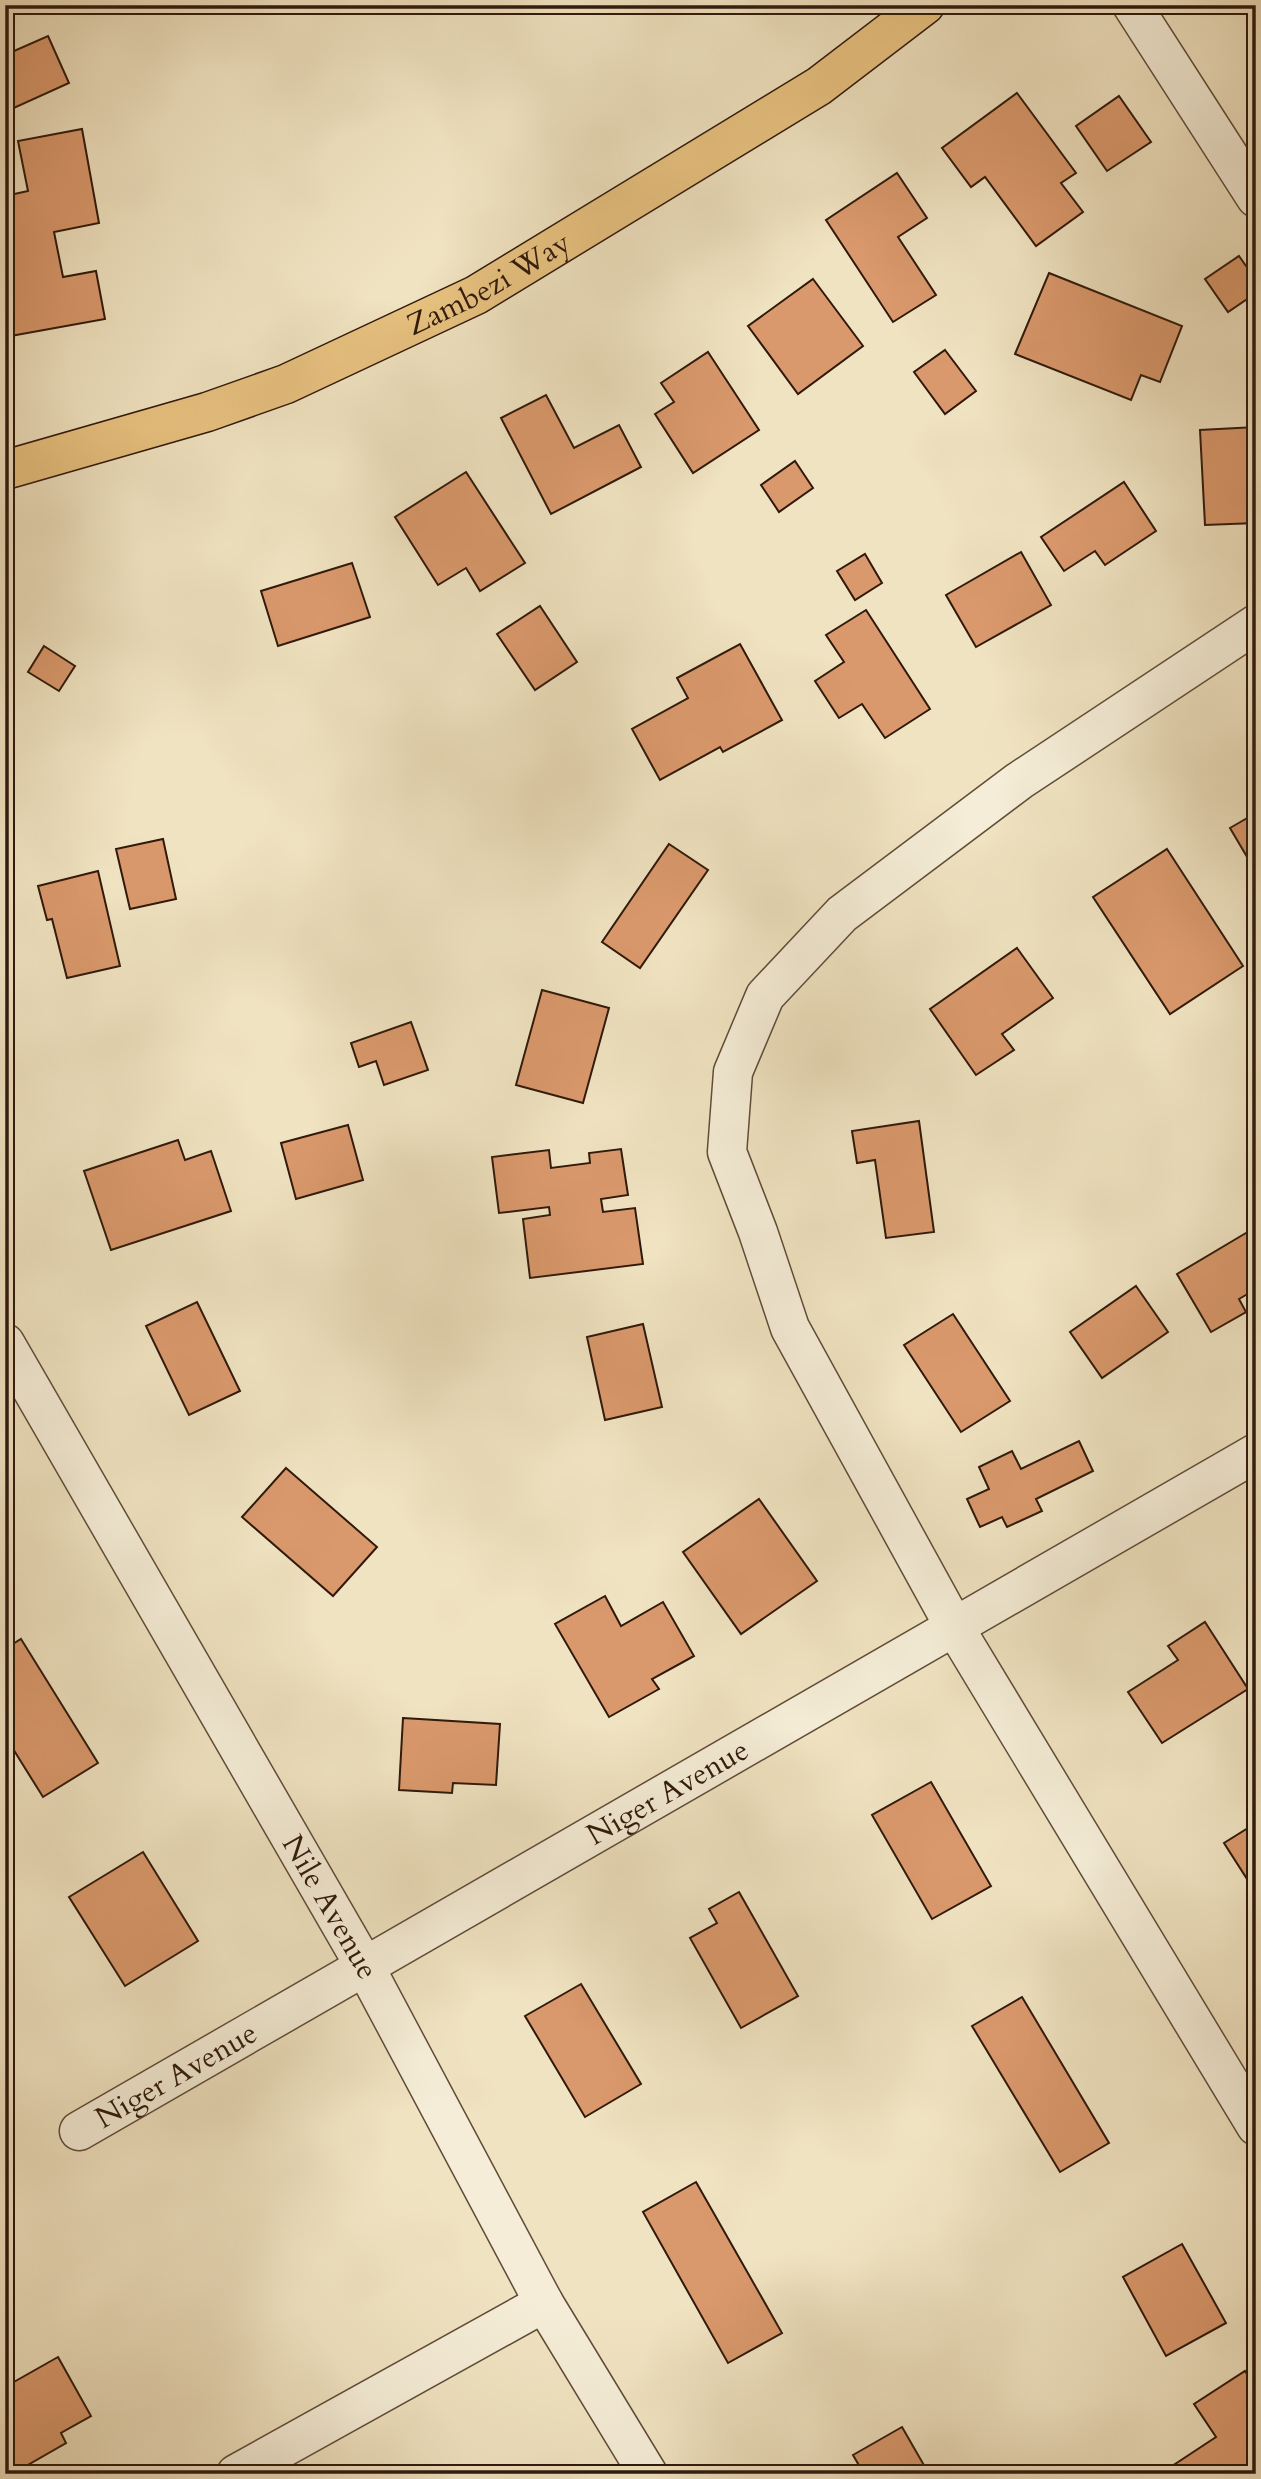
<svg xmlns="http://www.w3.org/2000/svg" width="1261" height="2479" viewBox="0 0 1261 2479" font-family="Cardo,serif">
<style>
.building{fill:#da996c;stroke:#30190c;stroke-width:2}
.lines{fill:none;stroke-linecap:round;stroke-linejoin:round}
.minor-casing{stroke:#604c39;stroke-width:41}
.major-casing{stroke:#30190c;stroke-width:41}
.minor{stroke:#f5edd7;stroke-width:38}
.major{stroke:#e8c280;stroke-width:38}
.labels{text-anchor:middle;stroke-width:5;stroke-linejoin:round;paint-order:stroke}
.street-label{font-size:30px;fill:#30190c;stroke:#f5edd7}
</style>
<rect width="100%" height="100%" fill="#f0e3c1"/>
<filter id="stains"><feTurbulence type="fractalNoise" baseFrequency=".00286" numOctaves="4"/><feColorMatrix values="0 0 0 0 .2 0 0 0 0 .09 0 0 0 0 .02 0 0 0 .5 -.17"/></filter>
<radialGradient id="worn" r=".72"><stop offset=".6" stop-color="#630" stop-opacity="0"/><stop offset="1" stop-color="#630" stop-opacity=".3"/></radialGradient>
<!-- building -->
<g class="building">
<path d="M48 36 69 83 5 112V55Z"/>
<path d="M1017 93 1076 173 1061 183 1083 212 1036 246 985 177 971 187 942 148Z"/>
<path d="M1119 96 1151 142 1107 171 1076 126Z"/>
<path d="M82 129 99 223 54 232 63 277 96 271 105 319 5 337V288L7 287 5 276V196L28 191 18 141Z"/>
<path d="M897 173 927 218 898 237 936 295 893 322 826 220Z"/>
<path d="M1239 256 1256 280V293L1228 312 1205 279Z"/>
<path d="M1049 273 1182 326 1160 382 1141 375 1131 400 1015 354Z"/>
<path d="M813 279 863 346 798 394 748 326Z"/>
<path d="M945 350 976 391 945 414 914 372Z"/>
<path d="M708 352 759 430 693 473 655 414 674 402 661 383Z"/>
<path d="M546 395 574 448 619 425 641 467 551 514 501 418Z"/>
<path d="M1256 427V523L1205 525 1200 430Z"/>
<path d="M795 461 813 488 779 512 761 485Z"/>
<path d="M466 472 525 563 480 591 466 568 438 585 395 517Z"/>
<path d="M1124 482 1156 531 1105 565 1095 551 1064 571 1041 537Z"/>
<path d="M1021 552 1051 605 976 647 946 595Z"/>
<path d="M865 554 882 583 855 600 837 571Z"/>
<path d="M352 563 370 617 278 646 261 591Z"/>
<path d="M540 606 577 662 535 690 497 634Z"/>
<path d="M866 610 930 709 885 738 862 704 839 718 815 681 844 662 826 635Z"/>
<path d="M740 644 782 720 723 752 720 747 660 780 632 729 688 698 677 678Z"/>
<path d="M44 646 75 666 59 691 28 672Z"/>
<path d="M1256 813V872L1230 828Z"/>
<path d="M163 839 176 899 130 909 116 849Z"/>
<path d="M669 844 708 870 640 968 602 942Z"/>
<path d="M1167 849 1243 966 1170 1014 1093 897Z"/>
<path d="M98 871 120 966 67 978 52 919 47 920 38 886Z"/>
<path d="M1017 948 1053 998 1002 1034 1014 1050 976 1075 930 1009Z"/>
<path d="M542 990 609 1008 583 1103 516 1085Z"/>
<path d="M411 1022 428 1070 384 1085 376 1061 359 1067 351 1043Z"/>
<path d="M919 1121 934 1232 886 1238 875 1160 857 1163 852 1131Z"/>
<path d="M348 1125 363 1180 296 1199 281 1143Z"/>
<path d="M178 1140 185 1160 211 1151 231 1211 111 1250 84 1171Z"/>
<path d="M621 1149 628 1195 601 1199 603 1212 635 1208 643 1264 530 1278 523 1219 550 1215 549 1207 499 1213 492 1157 549 1150 551 1168 590 1163 589 1153Z"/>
<path d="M1251 1230 1256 1238V1289L1239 1299 1246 1312 1211 1332 1177 1274Z"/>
<path d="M1136 1286 1168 1332 1102 1378 1070 1332Z"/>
<path d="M197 1302 240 1391 189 1415 146 1326Z"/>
<path d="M953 1314 1010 1401 961 1432 904 1345Z"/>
<path d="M643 1324 662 1407 605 1420 587 1337Z"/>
<path d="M1079 1441 1093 1471 1036 1499 1042 1511 1007 1527 1002 1517 980 1527 967 1499 989 1489 979 1467 1012 1451 1021 1469Z"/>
<path d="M286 1468 377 1547 333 1596 242 1517Z"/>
<path d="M759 1499 817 1581 741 1634 683 1552Z"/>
<path d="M605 1596 621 1626 663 1602 694 1656 652 1679 659 1689 609 1717 555 1624Z"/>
<path d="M1205 1622 1248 1689 1162 1743 1128 1692 1178 1660 1168 1646Z"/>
<path d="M21 1639 98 1763 43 1797 5 1736V1649Z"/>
<path d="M403 1718 500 1724 496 1785 453 1783 452 1793 399 1790Z"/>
<path d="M931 1782 991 1886 932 1919 872 1815Z"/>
<path d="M1256 1823V1893L1224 1843Z"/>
<path d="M143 1852 198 1941 125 1986 69 1897Z"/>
<path d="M739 1892 798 1996 741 2028 690 1938 717 1923 709 1909Z"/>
<path d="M581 1984 641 2084 585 2117 525 2016Z"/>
<path d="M1022 1997 1109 2143 1060 2172 972 2026Z"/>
<path d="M696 2182 782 2333 728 2363 643 2212Z"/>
<path d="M1182 2244 1226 2323 1166 2356 1123 2277Z"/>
<path d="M58 2357 91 2416 61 2433 66 2443 12 2474H5V2387Z"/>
<path d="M1245 2371 1256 2388V2474H1160L1216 2437 1194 2404Z"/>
<path d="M902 2427 929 2474H864L853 2455Z"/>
</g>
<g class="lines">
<defs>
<g id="minor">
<path d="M1132 5 1256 198"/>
<path d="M1256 624 1019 781 842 914 765 996 733 1072 727 1152 758 1232 790 1328 955 1628 1256 2126"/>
<path id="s1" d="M5 1343 364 1965 544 2303 648 2474"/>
<path id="s2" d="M79 2131 1256 1453"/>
<path d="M236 2474 544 2303"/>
</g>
<g id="major">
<path id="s3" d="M5 470 207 412 286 384 476 295 819 86 925 5"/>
</g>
</defs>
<!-- minor casing -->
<use href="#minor" class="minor-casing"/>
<!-- major casing -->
<use href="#major" class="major-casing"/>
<!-- minor -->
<use href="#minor" class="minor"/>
<!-- major -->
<use href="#major" class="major"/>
</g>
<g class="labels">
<!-- street labels -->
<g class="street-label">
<text dy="10" stroke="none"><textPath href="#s3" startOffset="520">Zambezi Way</textPath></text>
<text dy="10" stroke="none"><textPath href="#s2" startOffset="679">Niger Avenue</textPath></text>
<text dy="10" stroke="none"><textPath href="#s1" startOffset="651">Nile Avenue</textPath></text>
<text dy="10" stroke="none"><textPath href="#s2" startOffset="112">Niger Avenue</textPath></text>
</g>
</g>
<!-- margin -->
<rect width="1261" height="2479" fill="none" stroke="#f0e3c1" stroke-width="28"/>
<rect x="7" y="7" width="1247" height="2465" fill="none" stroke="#30190c" stroke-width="3.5"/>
<rect x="14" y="14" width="1233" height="2451" fill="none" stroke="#30190c" stroke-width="2"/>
<rect width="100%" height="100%" filter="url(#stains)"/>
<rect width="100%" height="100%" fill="url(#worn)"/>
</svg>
